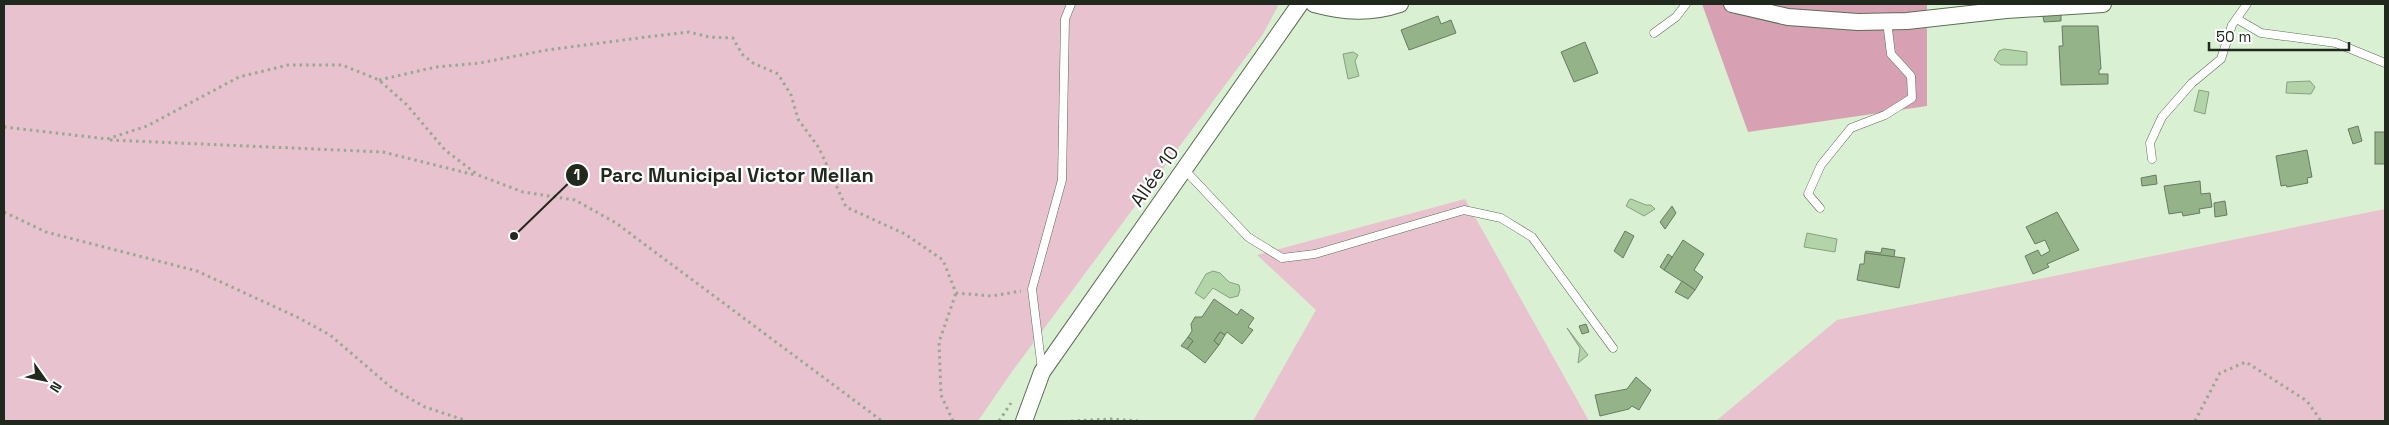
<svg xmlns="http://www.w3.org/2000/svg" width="2389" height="425" viewBox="0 0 2389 425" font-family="'Space Grotesk',sans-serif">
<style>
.green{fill:#e8c2ce}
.forest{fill:#d7a1b3}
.water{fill:#b3d4a9;stroke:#87a180}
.building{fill:#94b389;stroke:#687b61}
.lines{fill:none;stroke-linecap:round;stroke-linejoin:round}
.lane-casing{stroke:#5b6e55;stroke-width:9}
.street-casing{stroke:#5b6e55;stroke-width:18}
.path{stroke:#98a992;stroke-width:3;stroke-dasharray:2.5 4;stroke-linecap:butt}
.lane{stroke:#fff;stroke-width:8}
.street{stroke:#fff;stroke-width:16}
.labels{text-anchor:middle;stroke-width:4.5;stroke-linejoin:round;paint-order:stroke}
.street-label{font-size:19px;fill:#21291f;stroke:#fff}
.leader{fill:none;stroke:#21291f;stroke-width:2}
.callout-dot{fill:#21291f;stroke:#fff;stroke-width:2}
.mark-label{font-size:15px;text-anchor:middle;font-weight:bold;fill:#fff}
.callout-label{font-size:20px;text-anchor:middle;font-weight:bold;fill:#21291f;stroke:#fff;stroke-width:4.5;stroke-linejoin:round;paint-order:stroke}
</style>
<rect width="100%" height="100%" fill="#daf0d3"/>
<!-- green -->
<g class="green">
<path d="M4 4H1279L1263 34 1011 373 978 421H4Z"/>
<path d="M1465 199 1589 421H1253L1316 310 1257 255Z"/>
<path d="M2385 209V421H1716L1837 320Z"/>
</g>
<!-- forest -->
<path class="forest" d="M1702 4H1927V106L1748 132Z"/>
<!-- water -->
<g class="water">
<path d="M2004 49 2027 52V65H2001L1994 60 1999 51Z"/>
<path d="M1353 52 1358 55 1355 61 1359 76 1348 79 1343 54Z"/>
<path d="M2310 81 2315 87 2311 94 2286 93 2287 82Z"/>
<path d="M2199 90 2209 92 2205 114 2194 111Z"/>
<path d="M1631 199 1646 205H1651L1655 209 1644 216 1626 206 1629 200Z"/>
<path d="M1807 233 1837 239 1835 252 1804 247Z"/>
<path d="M1213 271 1220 273 1229 282 1239 285 1240 290 1238 296 1230 298 1213 288 1204 299 1195 293 1206 274Z"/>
<path d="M1567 328 1588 355 1578 363 1580 348Z"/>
</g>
<!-- building -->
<g class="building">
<path d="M2061 10V21L2044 22 2043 16H2039V11Z"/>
<path d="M1438 16 1441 24 1451 20 1456 33 1409 50 1401 30Z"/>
<path d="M2062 26H2098L2101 69 2099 70V74H2108V84L2061 85 2059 46H2063Z"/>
<path d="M1585 42 1598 73 1574 82 1561 52Z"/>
<path d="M2358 126 2362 141 2353 144 2348 129Z"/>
<rect x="2375" y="132" width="10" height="32"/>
<path d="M2307 150 2312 177 2307 178 2308 183 2287 187 2286 185 2281 186 2276 156Z"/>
<path d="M2156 175 2157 184 2142 186 2141 178Z"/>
<path d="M2200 181 2201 194 2210 193 2212 207 2199 209 2200 213 2183 216 2182 212 2169 214 2164 186Z"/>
<path d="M2225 201 2227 215 2215 217 2214 203Z"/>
<path d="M1672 206 1676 213 1665 229 1660 222Z"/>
<path d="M2057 212 2079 250 2047 264 2049 267 2033 274 2025 256 2038 250 2041 256 2050 251 2045 240 2035 244 2026 227Z"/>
<path d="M1625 231 1634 236 1623 258 1614 251Z"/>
<path d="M1683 240 1704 254 1694 270 1703 277 1695 290 1664 270Z"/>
<path d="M1882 248 1895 250 1894 257 1865 253 1866 251 1881 253Z"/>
<path d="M1865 253 1905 258 1899 288 1857 280 1860 264H1864Z"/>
<path d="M1668 254 1672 257 1664 270 1660 267Z"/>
<path d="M1682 281 1695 290 1688 299 1675 292Z"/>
<path d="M1214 299 1237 315 1241 309 1254 318 1248 327 1253 330 1242 344 1227 332 1225 335 1220 332 1214 341 1219 345 1205 363 1187 349 1193 341 1188 337 1192 331 1191 324 1195 317H1202Z"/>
<path d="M1586 324 1589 332 1582 334 1579 326Z"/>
<path d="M1220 332 1225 335 1219 345 1214 341Z"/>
<path d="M1188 337 1193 341 1187 349 1181 346Z"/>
<path d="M1636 377 1651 390 1639 410 1632 406 1629 409 1600 416 1595 395 1627 389Z"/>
</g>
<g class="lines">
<defs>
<g id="lane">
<path d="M2237 19 2261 33 2336 43 2385 63"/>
<path d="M1654 33 1676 17 1686 4"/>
<path d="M2152 159 2150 143 2162 117 2192 83 2221 59 2232 25 2247 4"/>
<path d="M1183 168 1248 237 1282 258 1315 254 1464 210 1501 218 1532 237 1613 348"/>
<path d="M1820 208 1808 194 1821 165 1851 128 1885 115 1912 98 1911 76 1891 54 1887 21"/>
<path d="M1042 370 1032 289 1062 180 1065 19 1071 4"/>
</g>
<g id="street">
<path d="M1314 4C1344 12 1370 14 1400 4"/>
<path d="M1732 4 1788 17 1858 22 1907 21 2006 10 2103 4"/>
<path d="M1024 421 1042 372 1300 4"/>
</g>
</defs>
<!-- lane casing -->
<use href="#lane" class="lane-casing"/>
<!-- street casing -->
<use href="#street" class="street-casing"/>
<!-- path -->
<g class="path">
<path d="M379 80 436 67 480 63 547 50 654 36 689 32 709 37 733 38 742 54 753 63 778 74 791 95 798 119 819 148 846 207 905 234 943 260 956 293 992 296 1021 291"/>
<path d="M4 127 107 139 147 126 239 77 288 65H342L379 80 407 105 445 150 478 175 523 192 575 200 616 223 882 421"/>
<path d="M110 140 383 152 475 175"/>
<path d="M4 212 46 232 197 271 297 317 330 335 393 389 425 407 467 421"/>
<path d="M953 421 941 395 939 342 956 293"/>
<path d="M999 421 1011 403"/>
<path d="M1071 421 1111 419 1138 421"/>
<path d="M2195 421 2220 373 2246 362 2307 401 2321 421"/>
</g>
<!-- lane -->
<use href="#lane" class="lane"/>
<!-- street -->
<use href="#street" class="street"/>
</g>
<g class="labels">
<!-- street labels -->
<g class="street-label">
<text transform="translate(1154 176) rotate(-55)" y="7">Allée 10</text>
</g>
</g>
<!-- callouts -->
<path class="leader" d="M514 236L577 175"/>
<g class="callout-dot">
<circle cx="514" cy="236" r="5"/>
<circle cx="577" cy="175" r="12"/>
</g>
<g class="mark-label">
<text x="577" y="180">1</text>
</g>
<g class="callout-label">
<text x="737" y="182">Parc Municipal Victor Mellan</text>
</g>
<!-- border -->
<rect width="2389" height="425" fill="none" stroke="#21291f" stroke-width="10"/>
<!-- north arrow -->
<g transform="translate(45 380) rotate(123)" stroke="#ffffff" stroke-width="4" paint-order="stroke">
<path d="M0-4L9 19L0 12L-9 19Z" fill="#21291f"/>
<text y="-8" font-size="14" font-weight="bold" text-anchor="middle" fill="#21291f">N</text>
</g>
<!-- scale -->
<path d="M2209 42v8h140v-8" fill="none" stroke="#21291f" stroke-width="2.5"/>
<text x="2216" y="42" font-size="15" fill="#21291f" stroke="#ffffff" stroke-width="4" paint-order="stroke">50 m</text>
</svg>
